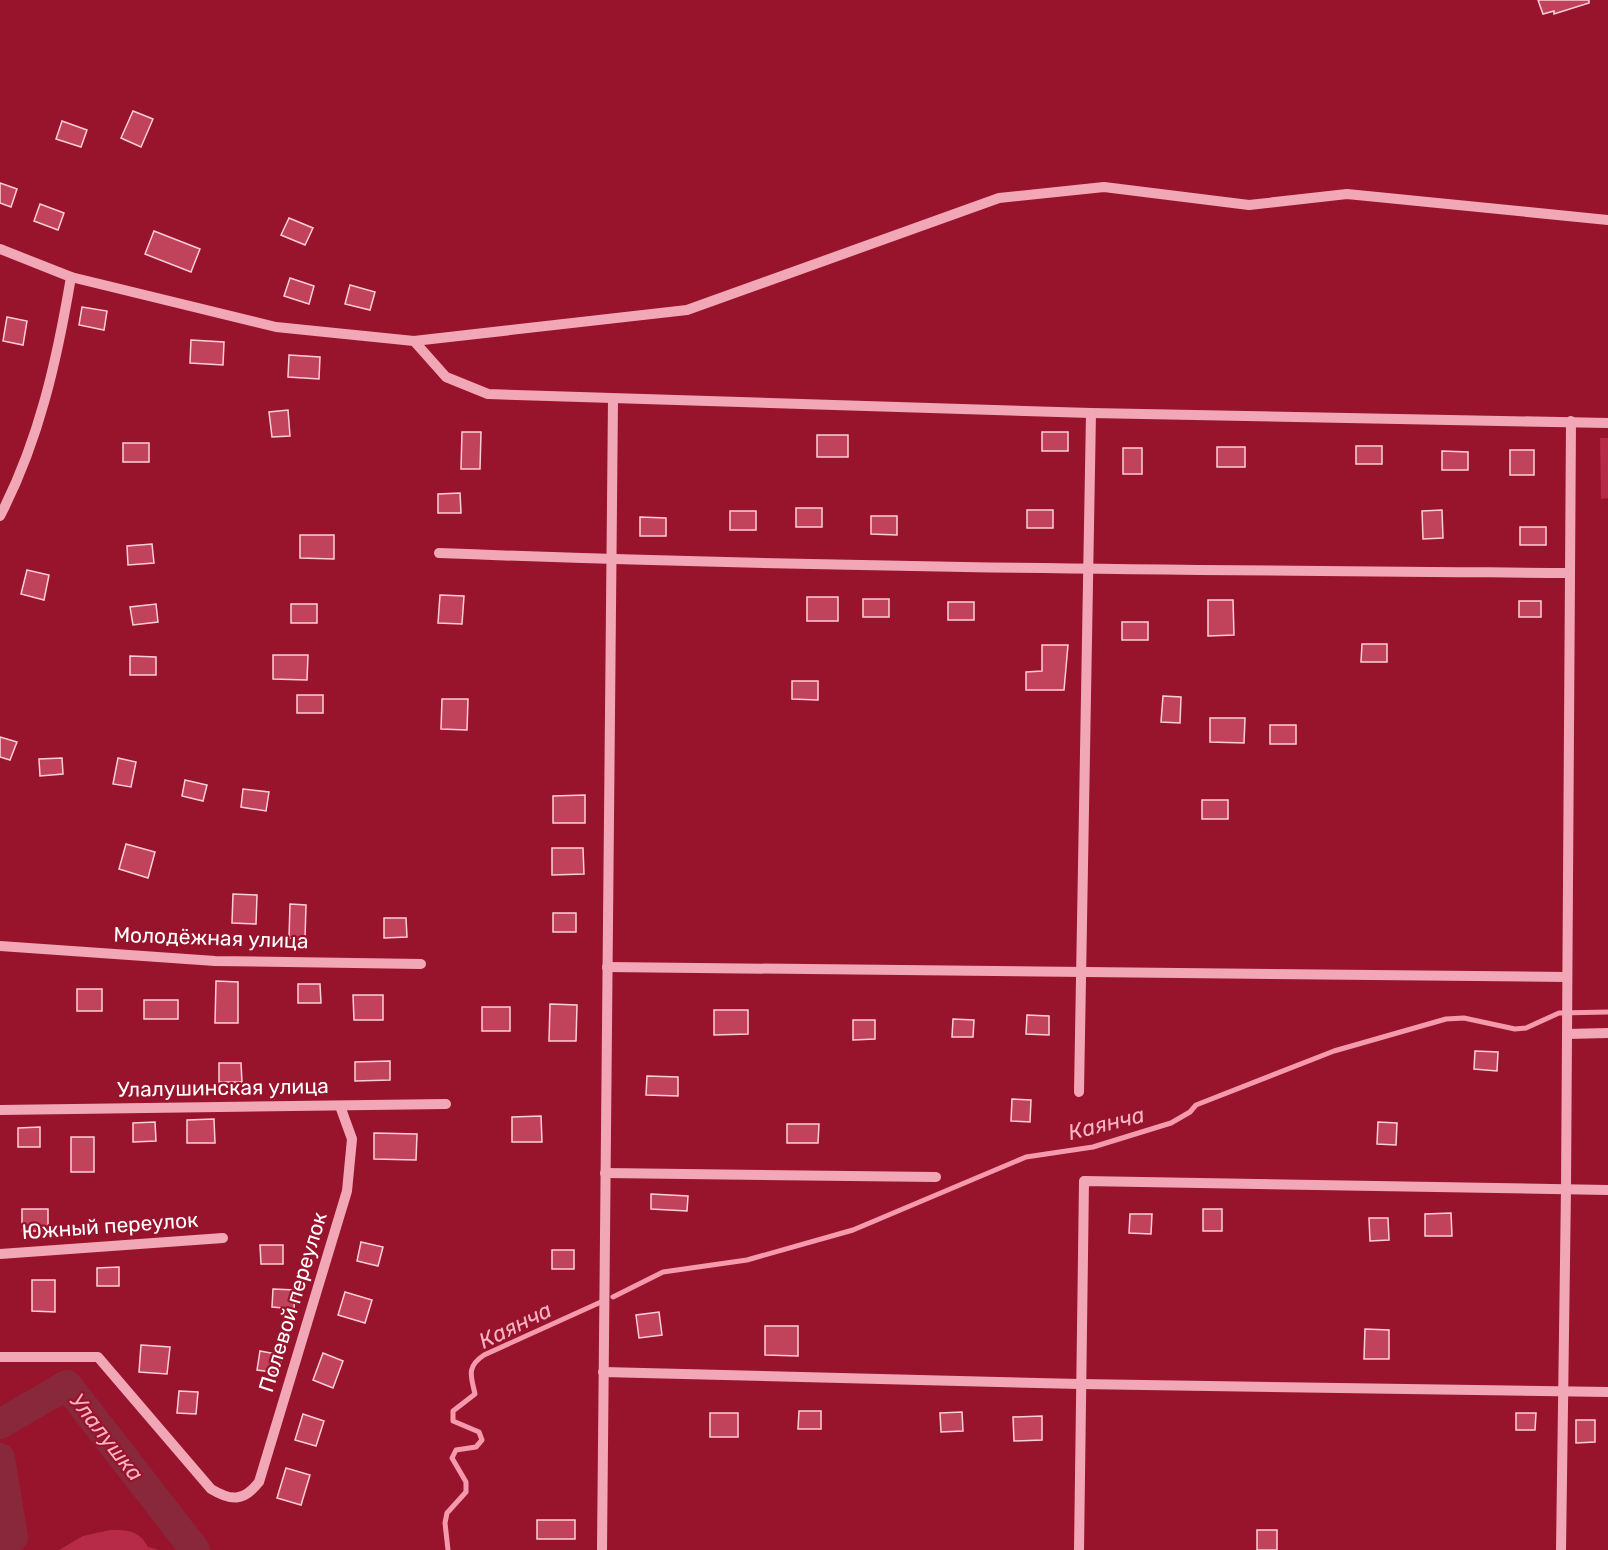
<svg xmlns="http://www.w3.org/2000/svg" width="1608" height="1550" viewBox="0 0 1608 1550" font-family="Rubik,sans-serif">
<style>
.green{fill:#b72a48}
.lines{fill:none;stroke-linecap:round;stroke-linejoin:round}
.stream{stroke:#f599ad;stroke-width:5}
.river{stroke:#89283a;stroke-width:30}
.building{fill:#c0425b;stroke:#fdced8;stroke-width:1.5}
.minor{stroke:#f2a7b6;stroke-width:10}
.labels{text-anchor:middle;stroke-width:4.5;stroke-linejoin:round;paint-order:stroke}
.street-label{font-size:21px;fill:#fff;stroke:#98142d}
.water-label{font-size:22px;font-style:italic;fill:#f9b3c2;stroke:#98142d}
</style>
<rect width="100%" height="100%" fill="#98142d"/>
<!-- green -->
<g class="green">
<path d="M1600 438H1608V498L1601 499Z"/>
<path d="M110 1530C128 1530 139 1530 148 1547L159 1550H59L83 1536Z"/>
</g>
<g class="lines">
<!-- stream -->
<g class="stream">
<path d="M613 1297 663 1272 747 1260 853 1230 1026 1157 1093 1147 1171 1123 1190 1112 1196 1105 1334 1051 1446 1019 1464 1018 1515 1029 1526 1028 1559 1013 1608 1012"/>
<path d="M448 1550 445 1523 447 1513 466 1492V1482L452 1458 456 1450 476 1447 482 1440 479 1432 453 1421V1411L475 1394C471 1376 466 1367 484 1355L601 1302"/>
</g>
<!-- river -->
<g class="river">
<path d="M0 1424 67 1385 195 1550"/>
<path d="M0 1458 13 1537 0 1548"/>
</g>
</g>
<!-- building -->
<g class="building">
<path d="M1538 0H1589V3L1554 14V11L1543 14Z"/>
<path d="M133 111 153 119 141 147 121 138Z"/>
<path d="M62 121 87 130 81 147 56 139Z"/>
<path d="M0 183 17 189 11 207 0 203Z"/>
<path d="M40 204 64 213 58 230 34 221Z"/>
<path d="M289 218 313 228 305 245 281 235Z"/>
<path d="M154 231 200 249 191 272 145 254Z"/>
<path d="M290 278 314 286 309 304 284 296Z"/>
<path d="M350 285 375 292 370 310 345 304Z"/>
<path d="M82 307 107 311 104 330 79 325Z"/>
<path d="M7 317 27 321 23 345 3 341Z"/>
<path d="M191 340 224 342 223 365 190 363Z"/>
<path d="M289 355 320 357 319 379 288 377Z"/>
<path d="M288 410 290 436 272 437 269 412Z"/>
<path d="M462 432H481L480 469H461Z"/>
<rect x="1042" y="432" width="26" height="19"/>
<rect x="817" y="435" width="31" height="22"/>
<rect x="123" y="443" width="26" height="19"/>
<rect x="1356" y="446" width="26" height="18"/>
<rect x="1217" y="447" width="28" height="20"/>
<rect x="1123" y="448" width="19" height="26"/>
<rect x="1510" y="450" width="24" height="25"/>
<path d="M1442 451 1468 452V470H1442Z"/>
<path d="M460 493 461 513H438V494Z"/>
<rect x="796" y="508" width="26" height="19"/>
<rect x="1027" y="510" width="26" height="18"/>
<path d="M1442 510 1443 538 1423 539 1422 511Z"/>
<rect x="730" y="511" width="26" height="19"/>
<path d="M871 516H897V535L871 534Z"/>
<path d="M640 517 666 518V536H640Z"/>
<rect x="1520" y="527" width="26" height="18"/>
<path d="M300 535H334V559L300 558Z"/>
<path d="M152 544 154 563 128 565 127 546Z"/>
<path d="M27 570 49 575 44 600 21 594Z"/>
<path d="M440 595 464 596 462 624 438 623Z"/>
<rect x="807" y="597" width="31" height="24"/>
<rect x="863" y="599" width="26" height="18"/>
<path d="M1208 600H1233L1234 635 1208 636Z"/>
<rect x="1519" y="601" width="22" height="16"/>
<rect x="948" y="602" width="26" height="18"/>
<path d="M156 604 158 622 133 625 130 607Z"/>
<rect x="291" y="604" width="26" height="19"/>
<rect x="1122" y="622" width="26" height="18"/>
<path d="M1362 644H1387V662H1361Z"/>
<path d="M1042 645H1068L1064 690H1026V672L1042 671Z"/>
<path d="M273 655H308L307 680 273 679Z"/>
<path d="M130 656 156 657V675H130Z"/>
<path d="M792 681H818V700L792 699Z"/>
<rect x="297" y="695" width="26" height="18"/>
<path d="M1163 696 1181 697 1180 723 1161 722Z"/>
<path d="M442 699H468L467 730 441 729Z"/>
<path d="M1210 718H1245L1244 743 1210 742Z"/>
<rect x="1270" y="725" width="26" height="19"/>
<path d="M0 737 17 742 10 760 0 757Z"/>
<path d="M62 758 63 774 40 776 39 759Z"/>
<path d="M118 758 136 762 131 787 113 784Z"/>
<path d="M185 780 207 785 203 801 182 796Z"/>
<path d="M243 789 269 792 266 811 241 807Z"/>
<path d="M585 795V823H553V796Z"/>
<rect x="1202" y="800" width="26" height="19"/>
<path d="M126 844 155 852 148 878 119 869Z"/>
<path d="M552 848H583L584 874 552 875Z"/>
<path d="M233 894 257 895 256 924 232 923Z"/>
<path d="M290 904 306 905 305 939 289 938Z"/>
<rect x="553" y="913" width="23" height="19"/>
<path d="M384 918H406L407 937 384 938Z"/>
<path d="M216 981 238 982V1023H215Z"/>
<path d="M298 984H320L321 1003H298Z"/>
<rect x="77" y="989" width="25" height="22"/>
<path d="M353 995H383V1020H354Z"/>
<rect x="144" y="1000" width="34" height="19"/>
<path d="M550 1004 577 1005 576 1041H549Z"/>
<rect x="482" y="1007" width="28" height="24"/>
<path d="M714 1010H748V1034L714 1035Z"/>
<path d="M1027 1015 1049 1016V1035L1026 1034Z"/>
<path d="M953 1019 974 1020 973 1037H952Z"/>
<path d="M853 1020H875V1039L853 1040Z"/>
<path d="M1475 1051 1498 1052 1497 1071 1474 1069Z"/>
<path d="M390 1061V1080L355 1081V1062Z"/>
<path d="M219 1063H241L242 1082H219Z"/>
<path d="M647 1076 678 1077V1096L646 1095Z"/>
<path d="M1012 1099 1031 1100 1030 1122 1011 1121Z"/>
<path d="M541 1116 542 1142H512V1117Z"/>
<path d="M214 1119 215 1143H187V1120Z"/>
<path d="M155 1122 156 1141 133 1142V1123Z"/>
<path d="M1378 1122 1397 1123 1396 1145 1377 1144Z"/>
<path d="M787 1124H819L818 1143H787Z"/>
<path d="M40 1127V1147H18V1128Z"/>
<path d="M374 1133 417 1134 416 1160 374 1159Z"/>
<rect x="71" y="1137" width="23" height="35"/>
<path d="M651 1194 688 1196 687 1211 651 1209Z"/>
<rect x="22" y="1209" width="26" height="22"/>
<rect x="1203" y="1209" width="19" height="22"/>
<path d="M1451 1213 1452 1236H1425V1214Z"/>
<path d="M1130 1214H1152L1151 1234 1129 1233Z"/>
<path d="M1369 1218H1388L1389 1240 1370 1241Z"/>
<path d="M361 1242 383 1247 378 1266 357 1261Z"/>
<path d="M260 1245H283V1264H261Z"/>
<rect x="552" y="1250" width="22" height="19"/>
<path d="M119 1267V1286H97V1268Z"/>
<path d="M32 1280H55V1312L32 1311Z"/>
<path d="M273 1289 295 1290 294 1309 272 1307Z"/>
<path d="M345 1292 372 1300 365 1323 338 1315Z"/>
<path d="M659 1312 662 1335 639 1338 636 1315Z"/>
<path d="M765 1326H798V1356L765 1355Z"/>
<path d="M1365 1329 1389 1330V1359H1364Z"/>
<path d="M141 1345 170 1347 167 1374 139 1372Z"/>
<path d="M260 1351 282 1355 279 1373 257 1370Z"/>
<path d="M323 1353 343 1361 333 1388 313 1380Z"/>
<path d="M179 1391 198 1392 196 1414 177 1413Z"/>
<path d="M799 1411H821V1429H798Z"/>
<path d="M962 1412 963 1431 941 1432 940 1413Z"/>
<rect x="710" y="1413" width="28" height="24"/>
<path d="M1516 1413H1536L1535 1430H1516Z"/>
<path d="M303 1414 324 1421 316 1446 295 1440Z"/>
<path d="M1042 1416V1440L1014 1441 1013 1417Z"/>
<path d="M1576 1420H1595V1442L1576 1443Z"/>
<path d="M286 1468 310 1475 301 1505 277 1498Z"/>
<rect x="537" y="1520" width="38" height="19"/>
<rect x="1257" y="1530" width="20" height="20"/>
</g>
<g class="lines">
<!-- minor -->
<g class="minor">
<path d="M0 249 71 277 276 327 414 341 446 377 488 394 1091 413 1608 423"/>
<path d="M414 341 687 310 999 198 1104 187 1249 205 1347 194 1608 220"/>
<path d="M0 516C39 441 57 360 71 277"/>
<path d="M439 553C816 568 1193 570 1570 573"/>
<path d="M0 946 215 961 421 964"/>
<path d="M607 967 1567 977"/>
<path d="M1567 1034 1608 1033"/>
<path d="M1079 1092 1091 413"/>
<path d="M0 1110 446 1104"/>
<path d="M605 1173 936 1177"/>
<path d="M0 1254 223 1238"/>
<path d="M0 1357H98L211 1489C231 1501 243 1502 259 1482L347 1191 352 1139 340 1106"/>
<path d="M603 1372 1080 1384 1608 1392"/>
<path d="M602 1550 613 399"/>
<path d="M1079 1550 1084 1181 1608 1190"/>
<path d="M1561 1550 1566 1189 1571 421"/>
</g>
</g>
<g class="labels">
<!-- street labels -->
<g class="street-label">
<text transform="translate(211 938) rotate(2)" y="7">Молодёжная улица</text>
<text transform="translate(223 1088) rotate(-1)" y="7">Улалушинская улица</text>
<text transform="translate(110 1226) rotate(-4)" y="7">Южный переулок</text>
<text transform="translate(293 1302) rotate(-73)" y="7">Полевой переулок</text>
</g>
<!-- water labels -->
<g class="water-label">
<text transform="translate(1106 1123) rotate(-14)" y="8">Каянча</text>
<text transform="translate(515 1325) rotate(-26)" y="8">Каянча</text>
<text transform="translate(107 1437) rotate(52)" y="8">Улалушка</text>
</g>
</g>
</svg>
